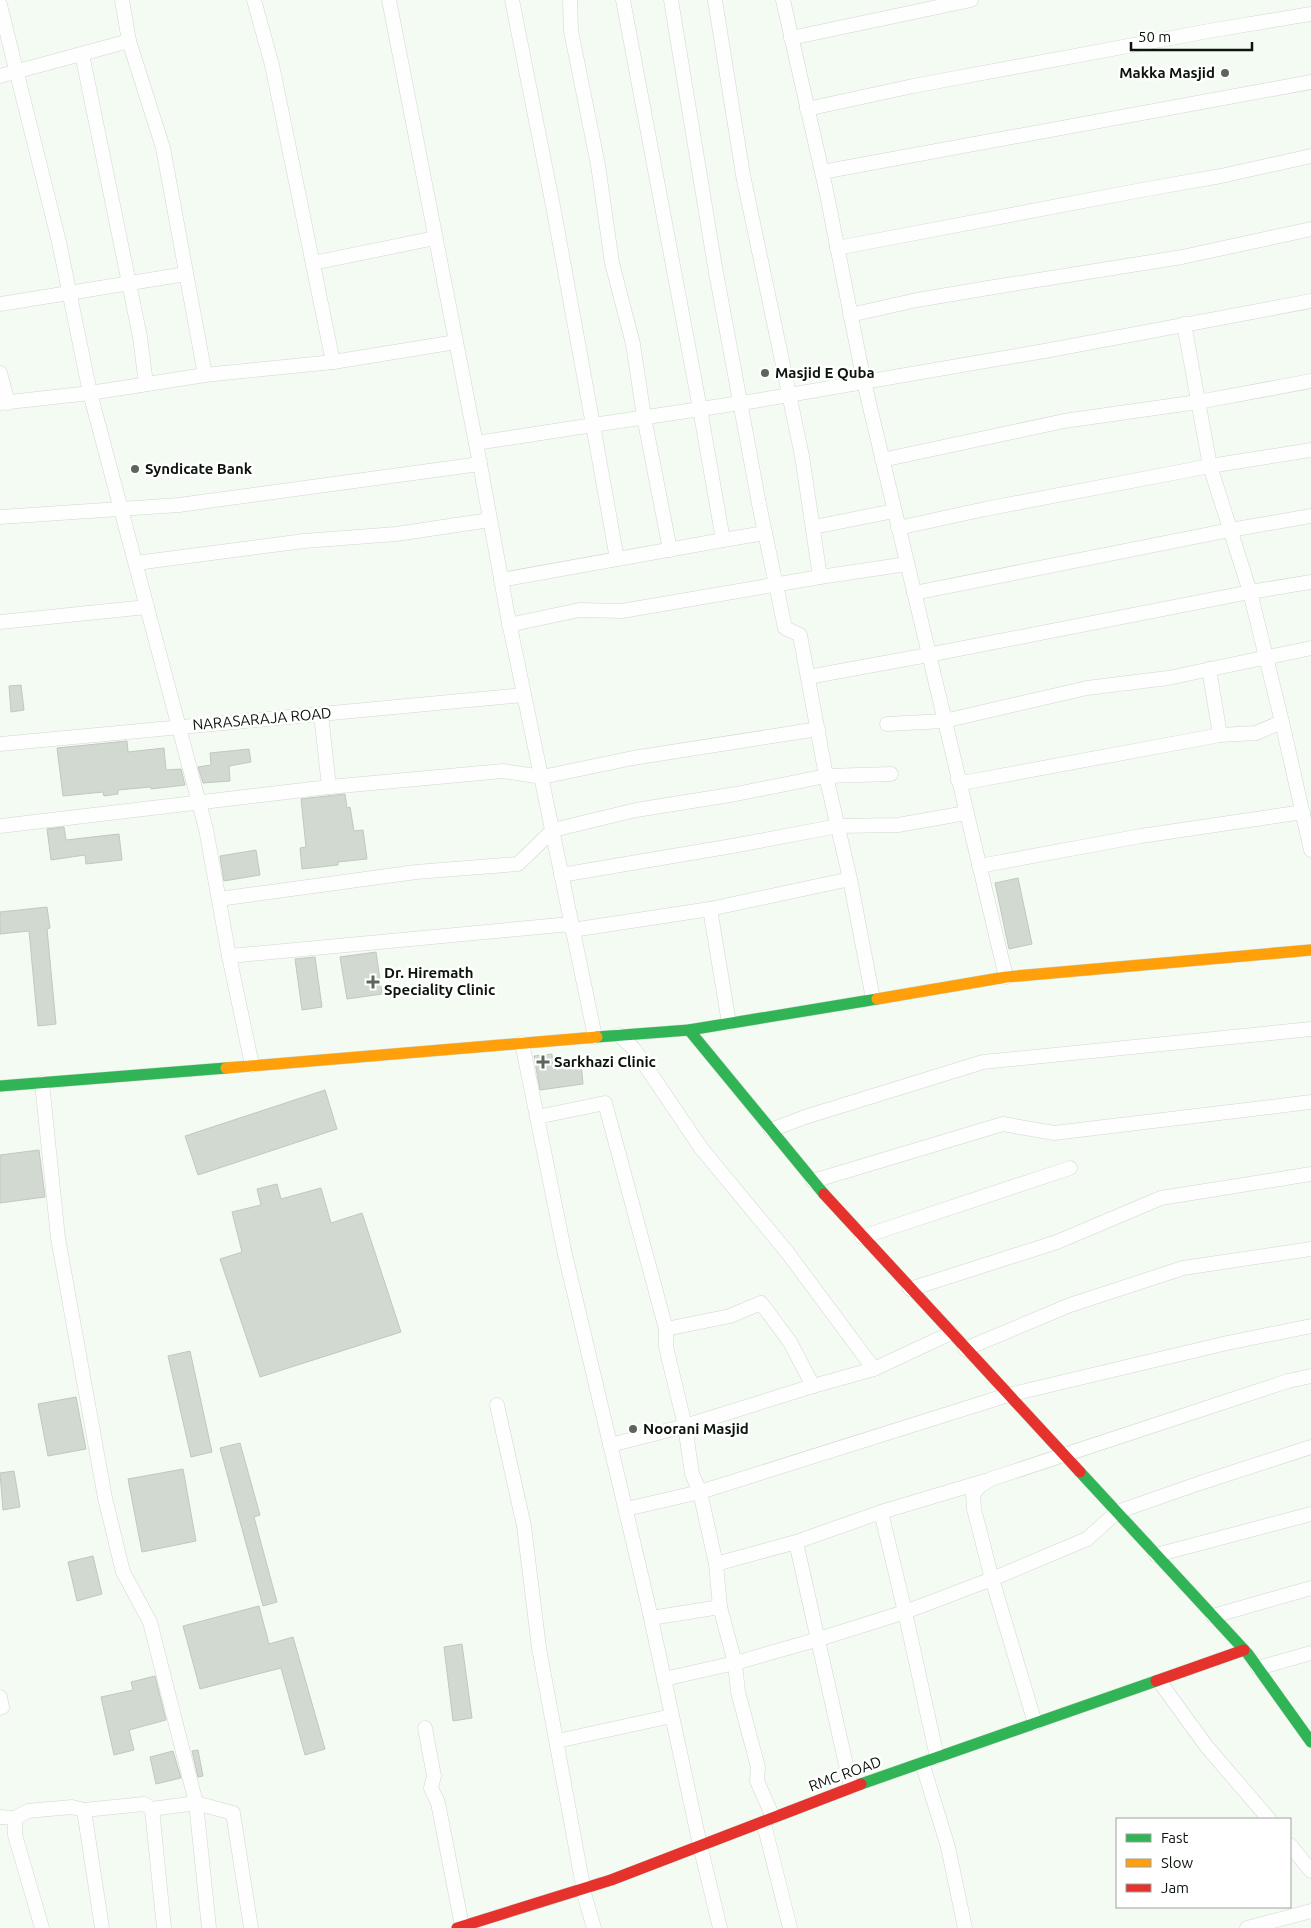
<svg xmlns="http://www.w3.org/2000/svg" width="1311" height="1928" viewBox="0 0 1311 1928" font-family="Ubuntu,sans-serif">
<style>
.building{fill:#d1d9d0;stroke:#c0c8bf}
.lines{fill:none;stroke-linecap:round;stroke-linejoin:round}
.street-casing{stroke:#d0d8cf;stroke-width:15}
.fast-casing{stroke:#d0d8cf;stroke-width:12}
.slow-casing{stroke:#d0d8cf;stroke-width:12}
.jam-casing{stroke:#d0d8cf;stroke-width:12}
.street{stroke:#fdfefd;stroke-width:14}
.fast{stroke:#30b455;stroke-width:11}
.slow{stroke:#ff9f0a;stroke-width:11}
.jam{stroke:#e5322d;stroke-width:11}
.poi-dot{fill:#5d665c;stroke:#fff;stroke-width:2}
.labels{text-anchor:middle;stroke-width:5;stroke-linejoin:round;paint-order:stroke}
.poi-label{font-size:15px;font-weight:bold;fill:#0c150c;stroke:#fff;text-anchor:start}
.street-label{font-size:15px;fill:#0c150c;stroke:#fff}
</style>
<rect width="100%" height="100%" fill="#f3fbf2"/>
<!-- building -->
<g class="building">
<path d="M21 685 24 710 11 712 9 686Z"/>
<path d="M127 741 128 752 164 748 166 770 181 769 185 785 151 789V787L118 790V794L104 796 103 792 63 796 57 748Z"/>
<path d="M249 749 251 762 229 766 230 781 203 783 198 767 211 765 210 753Z"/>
<path d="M345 794 347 808 350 807 354 831 363 830 367 859 338 862V865L302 869 300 848 306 847 301 799Z"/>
<path d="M64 827 66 840 119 834 122 860 86 864 85 855 51 860 47 829Z"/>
<path d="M256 850 260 875 224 881 220 856Z"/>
<path d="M1018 878 1032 944 1009 949 995 883Z"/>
<path d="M47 907 50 928 47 929 56 1024 38 1026 29 931 0 934V912Z"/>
<path d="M376 952 382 994 347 999 340 957Z"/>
<path d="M315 957 322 1007 302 1010 295 959Z"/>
<path d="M552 1054 553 1064 581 1062 583 1084 540 1090 534 1056Z"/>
<path d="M325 1090 337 1129 198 1175 185 1136Z"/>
<path d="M39 1150 45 1197 0 1203V1155Z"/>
<path d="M277 1184 281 1199 321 1188 331 1223 362 1213 401 1332 260 1377 220 1259 242 1252 232 1212 261 1205 257 1189Z"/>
<path d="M190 1351 212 1452 191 1457 168 1356Z"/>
<path d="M76 1397 86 1449 48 1456 38 1404Z"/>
<path d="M240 1443 260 1515 254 1517 277 1602 263 1606 220 1448Z"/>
<path d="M183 1469 196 1541 142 1552 128 1479Z"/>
<path d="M14 1471 20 1507 3 1510 0 1473Z"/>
<path d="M93 1556 102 1594 77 1601 68 1562Z"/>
<path d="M259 1606 269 1644 293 1637 325 1749 305 1755 281 1668 200 1689 183 1626Z"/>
<path d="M462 1644 472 1718 453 1721 444 1647Z"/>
<path d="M155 1676 166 1720 129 1730 134 1750 114 1755 101 1697 133 1690 131 1682Z"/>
<path d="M198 1750 203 1776 198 1777 192 1751Z"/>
<path d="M173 1751 181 1778 156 1784 150 1757Z"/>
</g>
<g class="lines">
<defs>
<g id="street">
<path d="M389 0 480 464 508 617 595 1037"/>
<path d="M570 0 571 31 598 165 612 263 633 344 644 417 670 550"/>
<path d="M671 0 715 267 759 504 785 628 800 635 826 776 850 879 873 999"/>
<path d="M783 0 826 190 864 382 1006 977"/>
<path d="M0 5 59 242 90 393 0 403"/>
<path d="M791 38 971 0"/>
<path d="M129 41 163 148 205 375"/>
<path d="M82 54 140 337 146 384"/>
<path d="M0 76 129 41 122 0"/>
<path d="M807 109 913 86 1214 30 1311 14"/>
<path d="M822 172 1311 82"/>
<path d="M837 248 1147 189 1221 176 1311 156"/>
<path d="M313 263 435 238"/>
<path d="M0 304 186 274"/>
<path d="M850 315 917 300 988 288 1182 257 1311 229"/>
<path d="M1184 324 1210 466 1250 592 1282 722 1311 850"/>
<path d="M333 362 456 342"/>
<path d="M0 373 8 403"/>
<path d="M476 443 593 425 553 206 512 0"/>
<path d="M882 460 1064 421 1198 402 1311 381"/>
<path d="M0 517 179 505 480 464"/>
<path d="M814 527 894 511"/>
<path d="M898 528 985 509 1210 466 1311 450"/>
<path d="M723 540 765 533"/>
<path d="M617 559 593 425 754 401 1050 350 1311 301"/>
<path d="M136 563 304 541 396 534 490 520"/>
<path d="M820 577 907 564"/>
<path d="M501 580 723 540 700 409 623 0"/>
<path d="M914 593 1230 530 1311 516"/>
<path d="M0 622 147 607"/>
<path d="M509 625 579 610 622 611 820 577 802 456 743 175 715 0"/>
<path d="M1209 669 1220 735"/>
<path d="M808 677 928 655 1250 592 1311 582"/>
<path d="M321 714 329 787"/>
<path d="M887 724 944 721 1087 688 1168 678 1311 648"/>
<path d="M0 744 524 695"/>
<path d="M958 780 967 782 1220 735 1256 733 1282 722"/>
<path d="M0 826 329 787 503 771 542 777 633 758 818 729"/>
<path d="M979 866 1141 836 1303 812"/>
<path d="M561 875 738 845 838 826 898 825 966 813"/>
<path d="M219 899 416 872 518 864 553 830 636 810 736 794 826 776 891 774"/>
<path d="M710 909 729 1023"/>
<path d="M572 930 710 909 850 879"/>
<path d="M229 956 571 924"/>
<path d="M619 1035 634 1049 701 1148 787 1252 874 1369"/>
<path d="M522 1043 564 1250 647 1600 700 1845 720 1928"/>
<path d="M252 1065 229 956 206 829 90 393 205 375 333 362 272 65 254 0"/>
<path d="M42 1083 58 1238 105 1498 123 1572 150 1622 196 1803 209 1928"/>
<path d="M537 1117 605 1103 666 1329V1347L685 1426 692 1474 700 1492 716 1564 720 1607 735 1663 738 1692 758 1767 757 1781 773 1817"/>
<path d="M771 1130 805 1117 983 1062 1311 1029"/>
<path d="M813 1181 1003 1124 1054 1133 1311 1102"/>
<path d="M862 1237 1070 1168"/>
<path d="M910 1289 1057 1242 1161 1198 1311 1174"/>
<path d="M666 1329 730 1316 761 1303 790 1342 813 1386"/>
<path d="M965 1349 1070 1305 1183 1268 1311 1249"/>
<path d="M497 1405 524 1526 539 1648 585 1897 594 1928"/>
<path d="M610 1445 685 1426 813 1386 874 1369 951 1333"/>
<path d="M626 1509 700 1492 1008 1395 1227 1343 1311 1326"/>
<path d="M881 1512 905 1612 937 1757"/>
<path d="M796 1542 851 1787"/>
<path d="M1156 1555 1311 1514"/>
<path d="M716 1564 796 1542 881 1512 985 1481"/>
<path d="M1213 1616 1311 1588"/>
<path d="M651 1618 720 1607"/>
<path d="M1258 1668 1311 1653"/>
<path d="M664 1679 735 1663 819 1639 905 1612 992 1579 1087 1539 1117 1512 1200 1483 1311 1447"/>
<path d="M1162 1685 1207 1747 1269 1819"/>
<path d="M0 1697 2 1707 0 1708"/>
<path d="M1035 1723 992 1579 974 1509 973 1494 980 1486 991 1479 1288 1381 1311 1376"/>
<path d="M425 1728 434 1776 431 1788 438 1803 462 1926"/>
<path d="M557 1741 672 1716"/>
<path d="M924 1769 948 1847 965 1928"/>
<path d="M152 1809 164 1928"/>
<path d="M84 1810 102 1928"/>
<path d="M0 1817 15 1818 28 1811 38 1810 72 1807 84 1810 144 1804 152 1809 196 1803 233 1813 251 1928"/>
<path d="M15 1818V1835L42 1928"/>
<path d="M765 1828 790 1928"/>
<path d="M1290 1845 1311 1871"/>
<path d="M1247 1928 1311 1911"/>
</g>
<g id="fast">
<path d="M689 1030 824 1194"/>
<path d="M597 1037 689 1030 877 999"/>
<path d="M0 1086 226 1068"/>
<path d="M1080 1472 1248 1654 1311 1742"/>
<path d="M861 1784 1156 1681"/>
</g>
<g id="slow">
<path d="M877 999 1006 977 1311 950"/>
<path d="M226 1068 597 1037"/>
</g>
<g id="jam">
<path d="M824 1194 1080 1472"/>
<path d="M1156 1681 1244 1650"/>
<path d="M457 1928 611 1880 861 1784"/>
</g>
</defs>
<!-- street casing -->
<use href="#street" class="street-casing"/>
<!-- fast casing -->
<use href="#fast" class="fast-casing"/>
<!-- slow casing -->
<use href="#slow" class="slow-casing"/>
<!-- jam casing -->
<use href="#jam" class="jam-casing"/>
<!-- street -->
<use href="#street" class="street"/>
<!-- fast -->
<use href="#fast" class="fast"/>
<!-- slow -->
<use href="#slow" class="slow"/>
<!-- jam -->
<use href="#jam" class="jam"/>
</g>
<!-- markers -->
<g class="poi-dot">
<circle cx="1225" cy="73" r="5"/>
<circle cx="765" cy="373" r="5"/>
<circle cx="135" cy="469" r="5"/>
<path d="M370.5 974.5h5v5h5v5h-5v5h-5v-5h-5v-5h5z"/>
<path d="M540.5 1054.5h5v5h5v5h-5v5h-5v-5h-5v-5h5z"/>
<circle cx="633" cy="1429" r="5"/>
</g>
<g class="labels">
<!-- poi labels -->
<g class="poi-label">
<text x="1215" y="78" text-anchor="end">Makka Masjid</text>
<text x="775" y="378">Masjid E Quba</text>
<text x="145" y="474">Syndicate Bank</text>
<text x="384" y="978">Dr. Hiremath<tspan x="384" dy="17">Speciality Clinic</tspan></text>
<text x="554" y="1067">Sarkhazi Clinic</text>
<text x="643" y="1434">Noorani Masjid</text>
</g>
<!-- street labels -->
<g class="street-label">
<text transform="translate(262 719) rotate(-5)" y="5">NARASARAJA ROAD</text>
<text transform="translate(845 1774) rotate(-20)" y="5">RMC ROAD</text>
</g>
</g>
<!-- legend -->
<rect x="1116" y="1818" width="175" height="90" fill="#ffffff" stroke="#9ea19e"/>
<rect x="1126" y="1834" width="25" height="8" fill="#30b455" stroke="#9ea19e"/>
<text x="1161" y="1843" font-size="15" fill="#0c150c">Fast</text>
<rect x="1126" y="1859" width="25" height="8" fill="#ff9f0a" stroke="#9ea19e"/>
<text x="1161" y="1868" font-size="15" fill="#0c150c">Slow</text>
<rect x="1126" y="1884" width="25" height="8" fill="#e5322d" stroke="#9ea19e"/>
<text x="1161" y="1893" font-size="15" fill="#0c150c">Jam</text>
<!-- scale -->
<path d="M1131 42v8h121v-8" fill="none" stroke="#0c150c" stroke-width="2.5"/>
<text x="1138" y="42" font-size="15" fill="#0c150c" stroke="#ffffff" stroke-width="4" paint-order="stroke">50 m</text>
</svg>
